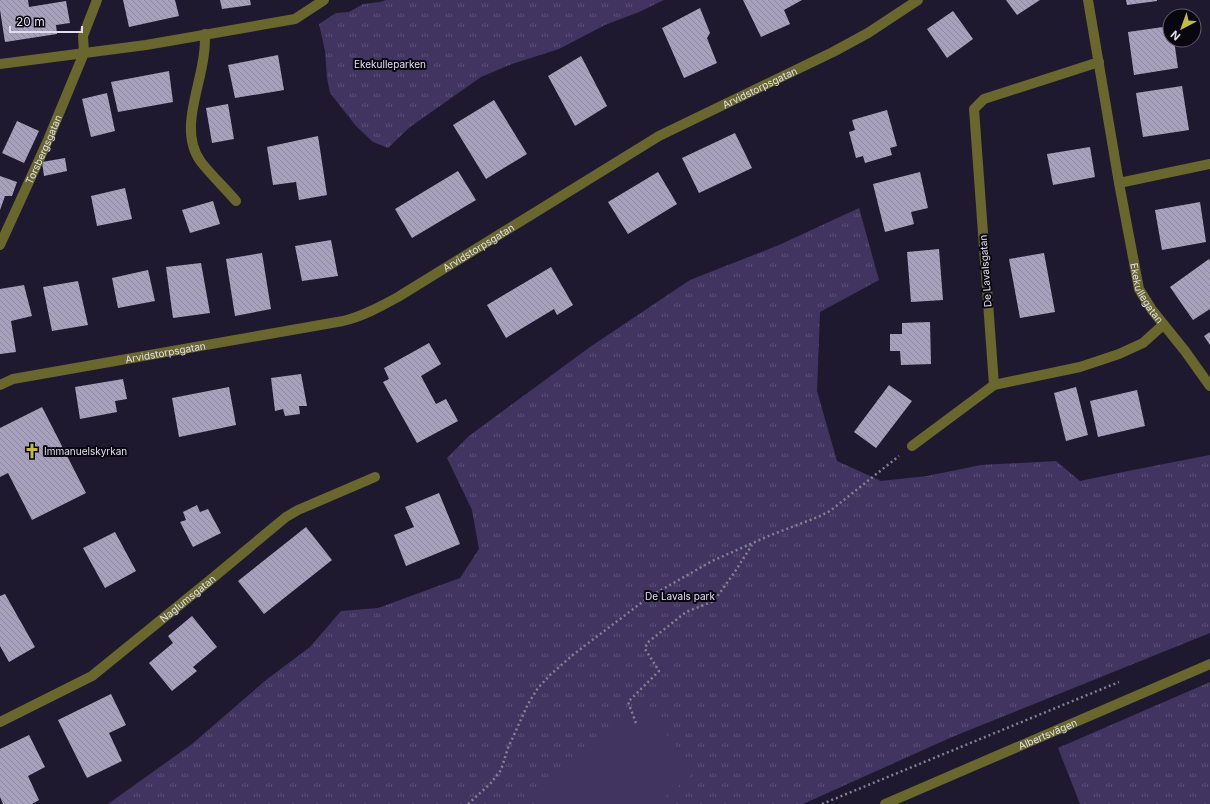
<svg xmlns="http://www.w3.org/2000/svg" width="1210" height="804" viewBox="0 0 1210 804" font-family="Inter,sans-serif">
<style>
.park{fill:url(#park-tufts)}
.pitch{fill:#413460}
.building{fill:url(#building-back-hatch)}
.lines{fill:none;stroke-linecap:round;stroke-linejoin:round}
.path{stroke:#858093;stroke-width:2.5;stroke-dasharray:2 3;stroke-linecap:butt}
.service{stroke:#69672e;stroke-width:10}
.minor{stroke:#69672e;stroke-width:10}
.tertiary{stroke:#69672e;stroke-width:10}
.labels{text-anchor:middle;stroke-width:4;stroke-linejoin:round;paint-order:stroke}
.park-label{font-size:10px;fill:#e1dcf1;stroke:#08060f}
.street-label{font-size:10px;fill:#e1dded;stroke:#08060f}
.poi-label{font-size:10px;fill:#e1dded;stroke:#08060f;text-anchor:start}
</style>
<defs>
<pattern id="park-tufts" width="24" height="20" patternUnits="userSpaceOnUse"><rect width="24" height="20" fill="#413460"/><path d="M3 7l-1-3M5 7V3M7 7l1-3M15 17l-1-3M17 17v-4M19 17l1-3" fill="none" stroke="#5c5177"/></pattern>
<pattern id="building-back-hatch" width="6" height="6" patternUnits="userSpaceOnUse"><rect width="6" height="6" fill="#a8a1be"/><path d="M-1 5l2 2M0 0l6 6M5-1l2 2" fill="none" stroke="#8f89a0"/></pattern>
</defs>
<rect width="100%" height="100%" fill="#1f192f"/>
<!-- park -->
<g class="park">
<path d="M386 0H664L639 12 605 25 559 49 512 64 481 77 410 127 388 148 373 142 356 126 330 93 327 78 325 51 319 24 336 13 349 12 363 4 380 2Z"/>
<path d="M859 208 879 280 820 312 817 391 837 461 881 481 927 476 981 465 1056 461 1080 481 1128 471 1210 455V633L952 737 803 804H108L192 744 266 680 310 647 341 611 378 608 460 578 479 549 472 510 447 458 469 436 590 347 690 280 779 245Z"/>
<path d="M1210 682V804H1080L1058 748Z"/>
</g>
<!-- pitch -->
<path class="pitch" d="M642 704 696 771 657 804H541L532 794Z"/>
<!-- building -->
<g class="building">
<path d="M0 0H28L29 7 66 1 70 23 56 25 57 34 5 42 0 10Z"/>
<path d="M123 0H175L179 16 129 27Z"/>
<path d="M220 0H250L251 5 222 9Z"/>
<path d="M743 0H802L784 10 790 24 761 37Z"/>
<path d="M1006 0H1040L1017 15Z"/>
<path d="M1126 0H1157V1L1127 5Z"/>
<path d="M700 8 710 33 707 38 717 63 684 78 662 28Z"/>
<path d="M953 11 973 39 947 58 927 29Z"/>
<path d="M1170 26V40H1174L1178 68 1134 75 1128 32Z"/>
<path d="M278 55 284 90 235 98 228 65Z"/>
<path d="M581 56 607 106 575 126 548 76Z"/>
<path d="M169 71 173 102 118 112 111 82Z"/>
<path d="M1182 86 1189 130 1143 137 1136 93Z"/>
<path d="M107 93 115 131 91 137 82 99Z"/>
<path d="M494 100 527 154 486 179 453 125Z"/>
<path d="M228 104 234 139 212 143 206 108Z"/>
<path d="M887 110 897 146 890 148 892 155 865 163 863 156 856 158 849 132 855 130 852 120Z"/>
<path d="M17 121 39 131 24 163 2 153Z"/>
<path d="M735 133 752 168 699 193 682 158Z"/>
<path d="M318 136 327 195 299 200 296 182 273 185 267 147Z"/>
<path d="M1090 147 1095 177 1053 185 1047 154Z"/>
<path d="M65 158 67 171 44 176 42 162Z"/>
<path d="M458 171 476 200 412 238 395 209Z"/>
<path d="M658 172 677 204 628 234 608 202Z"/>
<path d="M920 172 928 208 911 212 914 224 885 232 873 184Z"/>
<path d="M0 176 17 182 12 196H5L0 210Z"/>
<path d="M125 188 132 219 97 226 91 196Z"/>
<path d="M213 201 220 224 190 233 182 210Z"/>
<path d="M1200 202 1206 242 1162 250 1155 210Z"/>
<path d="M331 240 338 276 302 281 295 246Z"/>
<path d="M939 249 943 300 911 302 907 252Z"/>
<path d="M262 253 271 309 235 316 226 259Z"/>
<path d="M1044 253 1055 312 1020 318 1009 259Z"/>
<path d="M1209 259 1210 261V309L1193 320 1170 287Z"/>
<path d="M201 263 210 313 173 318 166 267Z"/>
<path d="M551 267 573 305 557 315 554 309 506 338 487 305Z"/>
<path d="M148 270 155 301 118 308 112 278Z"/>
<path d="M78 281 88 325 52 331 43 287Z"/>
<path d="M24 285 32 316 11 321 16 352 0 354V289Z"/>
<path d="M930 322 931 364 901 365 900 351H890V334H902V323Z"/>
<path d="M1210 332V345L1204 336Z"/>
<path d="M429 343 441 364 421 376 436 404 446 399 458 421 417 443 383 382 389 379 384 368Z"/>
<path d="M301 374 307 406H299L300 414 285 416 283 409 275 411 271 378Z"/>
<path d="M123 379 127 399 115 401 117 412 80 419 75 387Z"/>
<path d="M889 385 912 401 876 448 854 432Z"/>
<path d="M229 387 236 425 179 437 172 398Z"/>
<path d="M1076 387 1088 435 1066 441 1054 393Z"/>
<path d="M1137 390 1145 426 1098 437 1090 401Z"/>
<path d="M42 407 86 493 32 520 8 473 0 477V428Z"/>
<path d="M439 493 460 544 406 566 394 535 414 527 405 507Z"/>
<path d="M197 505 200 512 208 509 221 533 193 547 180 522 186 520 183 512Z"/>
<path d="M306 527 332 560 264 614 238 581Z"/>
<path d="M115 532 136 571 105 588 83 548Z"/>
<path d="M5 594 35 647 9 662 0 646V596Z"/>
<path d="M192 616 217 647 193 667 197 671 172 691 149 663 173 643 168 636Z"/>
<path d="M111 694 126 725 109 733 122 761 87 778 58 720Z"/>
<path d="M29 735 45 767 28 776 39 800 32 804H3L0 797V749Z"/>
</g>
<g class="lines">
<!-- path -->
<g class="path">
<path d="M636 723 628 702 659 671 645 649 647 643 686 612 714 601 734 573 752 545"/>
<path d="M468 804 490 784 501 770 508 748 528 704 538 688 550 675 574 654 649 597 712 561 771 535 818 517 830 511 899 456"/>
<path d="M822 804 1119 682"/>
</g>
<!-- service -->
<path class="service" d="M205 34C205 41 205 47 204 53 201 87 178 131 201 162 212 176 225 188 236 201"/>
<!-- minor -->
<g class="minor">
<path id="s1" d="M1088 0 1119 183 1139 289 1152 310 1185 351 1210 386"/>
<path d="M0 64 146 45 295 19 324 0"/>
<path d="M1119 183 1210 164"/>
<path id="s2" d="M0 245 48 140 84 53 83 36 97 0"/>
<path id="s3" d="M0 385 13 379 343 321C363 316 380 307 398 297L659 136 833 52 868 33 918 0"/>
<path d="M994 385 974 109 984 99 1099 62"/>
<path d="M912 446 994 385 1080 367 1119 354 1143 343 1163 325"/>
<path id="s4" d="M0 722 92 676 209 581 286 517 298 510 375 477"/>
</g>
<!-- tertiary -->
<path class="tertiary" id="s5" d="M885 804 1210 664"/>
</g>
<!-- icons -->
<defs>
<symbol id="church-bare" viewBox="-9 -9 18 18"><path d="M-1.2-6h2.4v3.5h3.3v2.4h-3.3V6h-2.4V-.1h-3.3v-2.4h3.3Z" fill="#c2bd3f" stroke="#08060f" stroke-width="2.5" paint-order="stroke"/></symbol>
</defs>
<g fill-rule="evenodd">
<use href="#church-bare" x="21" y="440" width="22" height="22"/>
</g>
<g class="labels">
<!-- park labels -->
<g class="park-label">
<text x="390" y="68">Ekekulleparken</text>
<text x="680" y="600">De Lavals park</text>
</g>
<!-- street labels -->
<g class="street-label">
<text dy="4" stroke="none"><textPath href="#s3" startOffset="828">Arvidstorpsgatan</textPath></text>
<text dy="4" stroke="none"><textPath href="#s2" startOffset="105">Torsbergsgatan</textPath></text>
<text dy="4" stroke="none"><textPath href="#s3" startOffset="504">Arvidstorpsgatan</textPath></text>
<text transform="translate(985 271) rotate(-94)" y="4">De Lavalsgatan</text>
<text dy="4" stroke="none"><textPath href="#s1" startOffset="300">Ekekullegatan</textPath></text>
<text dy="4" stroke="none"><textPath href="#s3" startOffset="169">Arvidstorpsgatan</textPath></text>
<text dy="4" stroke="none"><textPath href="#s4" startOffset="226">Naglumsgatan</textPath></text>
<text dy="4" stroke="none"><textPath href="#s5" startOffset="177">Albertsvägen</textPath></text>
</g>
<!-- poi labels -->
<g class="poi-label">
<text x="44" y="455">Immanuelskyrkan</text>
</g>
</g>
<!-- north arrow -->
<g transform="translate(1182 28) rotate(221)"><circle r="19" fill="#08060f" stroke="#5f5c68"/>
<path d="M0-3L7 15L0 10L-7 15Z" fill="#c2bd3f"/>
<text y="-6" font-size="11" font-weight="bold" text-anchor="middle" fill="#e1dded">N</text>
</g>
<!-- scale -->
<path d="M10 26v6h72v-6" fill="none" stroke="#e1dded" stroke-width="2"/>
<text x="16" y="26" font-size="12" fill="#e1dded" stroke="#08060f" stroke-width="3" paint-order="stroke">20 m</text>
</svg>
